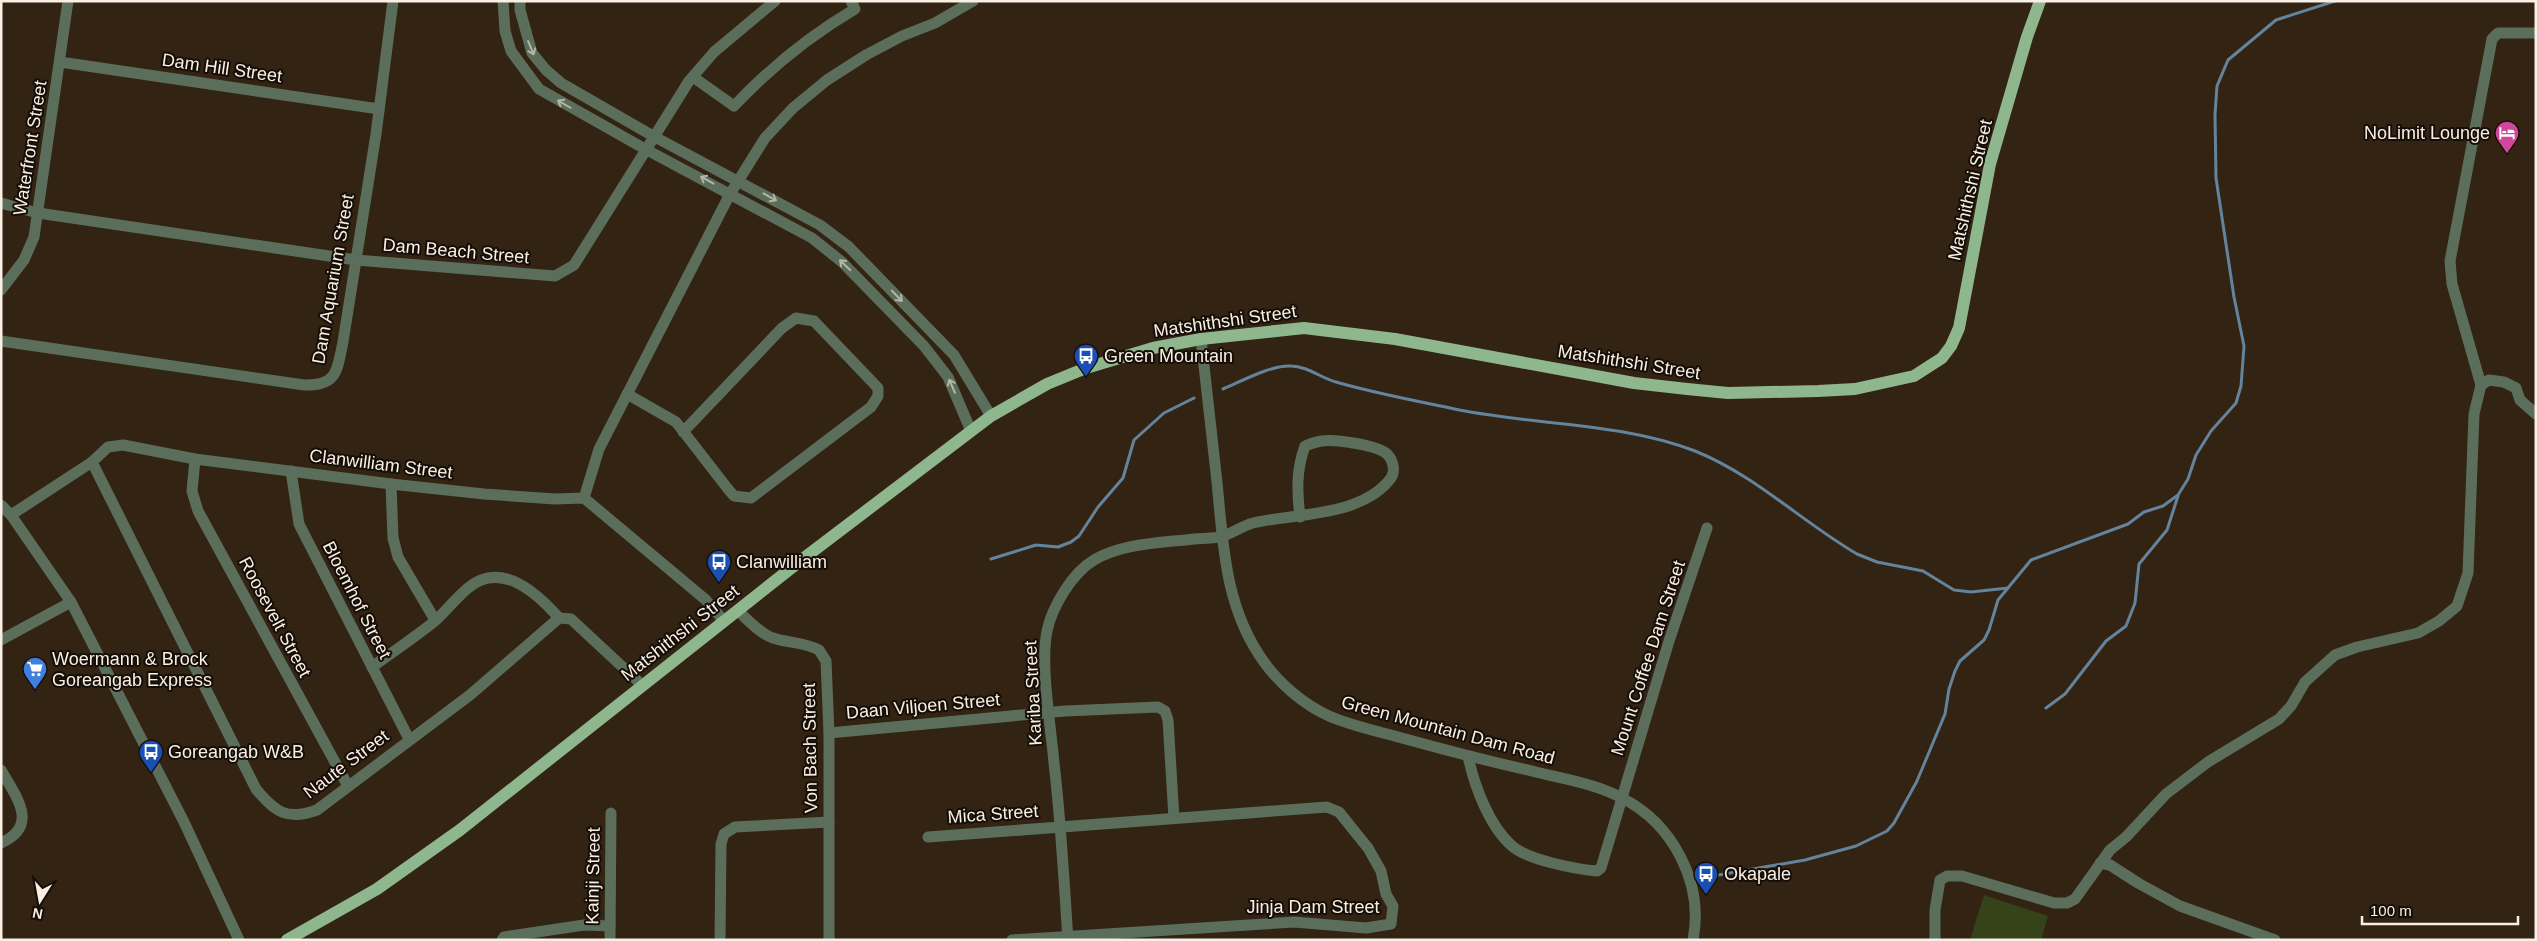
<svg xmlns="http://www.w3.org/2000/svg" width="2537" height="941" viewBox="0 0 2537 941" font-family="Arial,sans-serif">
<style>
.pitch{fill:#364318}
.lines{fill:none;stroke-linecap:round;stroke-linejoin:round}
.stream{stroke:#64839c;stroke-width:3}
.minor{stroke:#5b6e5b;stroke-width:11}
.major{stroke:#8fb78e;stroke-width:12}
.oneway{stroke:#b2b5a7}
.labels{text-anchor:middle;stroke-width:4;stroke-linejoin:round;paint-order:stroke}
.street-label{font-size:18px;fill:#faefe5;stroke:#150e07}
.poi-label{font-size:18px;fill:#faefe5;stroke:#150e07;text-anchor:start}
</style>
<rect width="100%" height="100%" fill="#322313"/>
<!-- pitch -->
<path class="pitch" d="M1984 895 2048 916 2041 940H1970Z"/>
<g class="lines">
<!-- stream -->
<g class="stream">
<path d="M1223 389C1242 381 1271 365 1291 366 1307 366 1321 378 1336 382 1374 393 1412 400 1450 408 1532 426 1616 421 1695 451 1755 475 1802 522 1857 554L1877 562 1923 571 1954 590 1971 592 2008 588"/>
<path d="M991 559 1036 545 1058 547 1071 542 1079 536 1098 507 1123 478 1134 440 1164 413 1194 398"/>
<path d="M2046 708 2065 694 2106 641 2126 626 2135 603 2139 564 2167 530 2178 496"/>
<path d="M1707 877 1805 860 1856 846 1887 831 1894 823 1917 781 1945 714 1949 689 1955 671 1960 661 1984 640 1989 630 1998 600 2031 560 2128 524 2144 512 2163 506 2178 495 2188 479 2196 455 2211 431 2236 403 2241 386 2244 346 2234 297 2216 178 2215 115 2217 86 2228 60 2276 20 2335 1"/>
</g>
<!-- minor -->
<g class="minor">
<path d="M503 1 505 31 511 51 539 89 645 149 812 238 842 262 924 346 948 377 971 431"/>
<path d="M520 1V10L532 53 546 70 561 83 653 136 820 225 849 247 954 355 991 416"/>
<path d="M60 62 379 109"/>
<path d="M693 77 734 106C771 67 809 36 855 9L851 1"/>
<path d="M1 203 38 213 356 260 555 276 574 265 689 81 714 52 775 1"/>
<path d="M1 290 24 260 34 237 68 1"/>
<path d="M1201 339C1206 387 1212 434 1217 482 1223 544 1225 609 1264 662 1279 683 1304 705 1329 716 1352 726 1377 731 1402 738 1445 750 1488 761 1532 771 1562 779 1594 783 1622 798 1673 824 1704 883 1693 940"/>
<path d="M1 341 304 385C338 386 337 370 343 342L376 134 393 1"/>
<path d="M2481 385 2452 284 2450 261 2492 39 2498 33H2536"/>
<path d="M627 394 676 422 728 489 734 496 751 498 871 407 878 396V388L814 321 796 318 782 328 683 432"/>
<path d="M195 459 192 491 198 511 348 786"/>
<path d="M92 462 256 789C275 812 287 821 317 810L470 695 559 618 571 619 642 685"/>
<path d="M291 471 299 524 409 739"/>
<path d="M391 484 393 538 398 557 435 620"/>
<path d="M584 498 599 449 730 194 765 138 793 108 827 80 866 55 902 36 935 23 973 1"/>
<path d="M1 505 11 515 71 602 184 822 239 940"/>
<path d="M11 515 92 462 108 447 123 445 195 459 391 484 484 494 555 499 584 498 706 600 724 621"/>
<path d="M738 611C748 620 759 633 773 638 788 643 804 642 819 650L826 661 829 733V940"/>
<path d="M1 640 71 602"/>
<path d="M372 667C393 652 415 637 435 621 446 611 456 598 468 588 501 560 537 593 559 618"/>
<path d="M829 733 1065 711 1158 707 1165 711 1168 720 1174 818"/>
<path d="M1468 756C1474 785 1489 826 1512 846 1528 860 1575 869 1597 871L1601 868 1669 641 1707 528"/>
<path d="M1 770C16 797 40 825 1 843"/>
<path d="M928 837 1327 807 1339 812 1368 848 1381 871 1386 894 1393 906 1391 924 1366 928 1294 922 1012 940"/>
<path d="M2100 863 2110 865 2138 883 2180 906 2275 940"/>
<path d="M502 940 504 937 584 925 610 926"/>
<path d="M610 940 611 813"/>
<path d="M720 940 721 844 724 834 735 827 829 822"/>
<path d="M1068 940C1064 881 1061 822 1054 763 1051 727 1040 665 1047 631 1052 607 1072 573 1094 560 1123 543 1161 543 1194 539 1203 538 1214 539 1223 536 1233 533 1242 526 1253 523 1295 513 1362 517 1391 478 1395 472 1394 462 1388 455 1379 445 1335 439 1321 441 1316 442 1310 444 1305 446 1296 470 1297 492 1300 517"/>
<path d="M1935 940V910L1940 880 1947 876H1962L2054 903H2067L2075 899 2110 850 2126 837 2166 794 2208 762 2279 719 2291 706 2305 682 2335 655 2357 647 2418 633 2439 621 2457 606 2468 573 2474 414 2481 385 2489 380 2504 382 2516 388 2520 400 2536 414"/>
</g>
<!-- major -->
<path class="major" d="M287 940 377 889 460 830 804 558 991 416 1047 384 1086 368 1153 348 1201 339 1304 328 1395 339 1634 383 1687 389 1728 393 1818 391 1855 389 1914 376 1942 358 1951 346 1959 328 1990 164 2027 37 2040 1"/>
</g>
<!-- one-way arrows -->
<defs><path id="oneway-shaft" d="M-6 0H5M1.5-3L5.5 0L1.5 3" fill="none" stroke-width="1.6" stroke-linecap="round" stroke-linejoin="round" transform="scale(1.25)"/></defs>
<g class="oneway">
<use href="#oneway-shaft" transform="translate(531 48) rotate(67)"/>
<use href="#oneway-shaft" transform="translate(564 104) rotate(-150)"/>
<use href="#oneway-shaft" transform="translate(707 180) rotate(-151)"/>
<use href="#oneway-shaft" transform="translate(770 197) rotate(29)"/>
<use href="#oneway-shaft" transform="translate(845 265) rotate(-136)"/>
<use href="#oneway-shaft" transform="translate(897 296) rotate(46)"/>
<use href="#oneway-shaft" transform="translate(952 386) rotate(-113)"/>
</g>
<!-- icons -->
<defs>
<symbol id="hotel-pin" viewBox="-11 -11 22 30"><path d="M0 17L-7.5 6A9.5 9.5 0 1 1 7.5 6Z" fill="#d1479c" stroke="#150e07"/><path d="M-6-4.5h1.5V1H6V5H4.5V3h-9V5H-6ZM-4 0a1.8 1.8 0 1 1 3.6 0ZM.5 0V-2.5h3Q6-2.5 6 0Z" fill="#fff"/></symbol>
<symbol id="bus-pin" viewBox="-11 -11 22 30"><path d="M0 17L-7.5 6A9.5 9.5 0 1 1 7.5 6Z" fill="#1a4fb4" stroke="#150e07"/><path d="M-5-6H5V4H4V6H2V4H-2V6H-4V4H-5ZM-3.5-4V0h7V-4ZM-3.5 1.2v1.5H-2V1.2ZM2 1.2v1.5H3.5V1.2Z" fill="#fff"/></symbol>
<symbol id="supermarket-pin" viewBox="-11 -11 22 30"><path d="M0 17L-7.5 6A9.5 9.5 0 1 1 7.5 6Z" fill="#3f7fe0" stroke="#150e07"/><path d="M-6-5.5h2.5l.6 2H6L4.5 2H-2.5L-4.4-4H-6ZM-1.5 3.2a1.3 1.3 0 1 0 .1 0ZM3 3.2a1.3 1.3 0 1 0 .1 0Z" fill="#fff"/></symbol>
</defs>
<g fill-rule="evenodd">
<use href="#hotel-pin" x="2493" y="119" width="28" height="38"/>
<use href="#bus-pin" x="1072" y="342" width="28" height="38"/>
<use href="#bus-pin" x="705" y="548" width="28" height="38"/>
<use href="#supermarket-pin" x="21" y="655" width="28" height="38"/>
<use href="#bus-pin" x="137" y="738" width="28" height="38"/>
<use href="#bus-pin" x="1692" y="860" width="28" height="38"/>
</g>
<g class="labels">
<!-- street labels -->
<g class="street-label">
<text transform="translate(222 68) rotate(8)" y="6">Dam Hill Street</text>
<text transform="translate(30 148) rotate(-81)" y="6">Waterfront Street</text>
<text transform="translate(1970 190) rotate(-77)" y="6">Matshithshi Street</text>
<text transform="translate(456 251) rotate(5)" y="6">Dam Beach Street</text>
<text transform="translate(333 279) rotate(-80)" y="6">Dam Aquarium Street</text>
<text transform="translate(1225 321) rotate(-8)" y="6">Matshithshi Street</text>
<text transform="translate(1629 362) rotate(9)" y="6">Matshithshi Street</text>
<text transform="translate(381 464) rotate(7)" y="6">Clanwilliam Street</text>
<text transform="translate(357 600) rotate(63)" y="6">Bloemhof Street</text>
<text transform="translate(275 617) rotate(62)" y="6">Roosevelt Street</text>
<text transform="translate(680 633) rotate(-38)" y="6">Matshithshi Street</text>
<text transform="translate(1648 658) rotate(-72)" y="6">Mount Coffee Dam Street</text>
<text transform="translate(1033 693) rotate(-93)" y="6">Kariba Street</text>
<text transform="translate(923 706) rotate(-5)" y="6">Daan Viljoen Street</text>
<text transform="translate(1448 730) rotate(15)" y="6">Green Mountain Dam Road</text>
<text transform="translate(810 748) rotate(-91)" y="6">Von Bach Street</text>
<text transform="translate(346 764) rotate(-37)" y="6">Naute Street</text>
<text transform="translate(993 814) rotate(-4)" y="6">Mica Street</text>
<text transform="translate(593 876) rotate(-89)" y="6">Kainji Street</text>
<text x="1313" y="913">Jinja Dam Street</text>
</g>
<!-- poi labels -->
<g class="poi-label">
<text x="2490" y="139" text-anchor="end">NoLimit Lounge</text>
<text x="1104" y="362">Green Mountain</text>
<text x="736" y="568">Clanwilliam</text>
<text x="52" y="665">Woermann &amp; Brock<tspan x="52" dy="21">Goreangab Express</tspan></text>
<text x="168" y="758">Goreangab W&amp;B</text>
<text x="1724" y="880">Okapale</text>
</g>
</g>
<!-- border -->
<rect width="2537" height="941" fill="none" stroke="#faefe5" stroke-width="5"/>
<!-- north arrow -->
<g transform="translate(40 901) rotate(191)" stroke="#150e07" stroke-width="4" paint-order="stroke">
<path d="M0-4L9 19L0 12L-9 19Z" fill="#faefe5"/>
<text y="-8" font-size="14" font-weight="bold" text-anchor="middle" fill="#faefe5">N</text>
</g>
<!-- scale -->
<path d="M2362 916v8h156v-8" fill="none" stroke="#faefe5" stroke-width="2.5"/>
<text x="2370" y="916" font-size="15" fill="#faefe5" stroke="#150e07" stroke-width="4" paint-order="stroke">100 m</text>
</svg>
